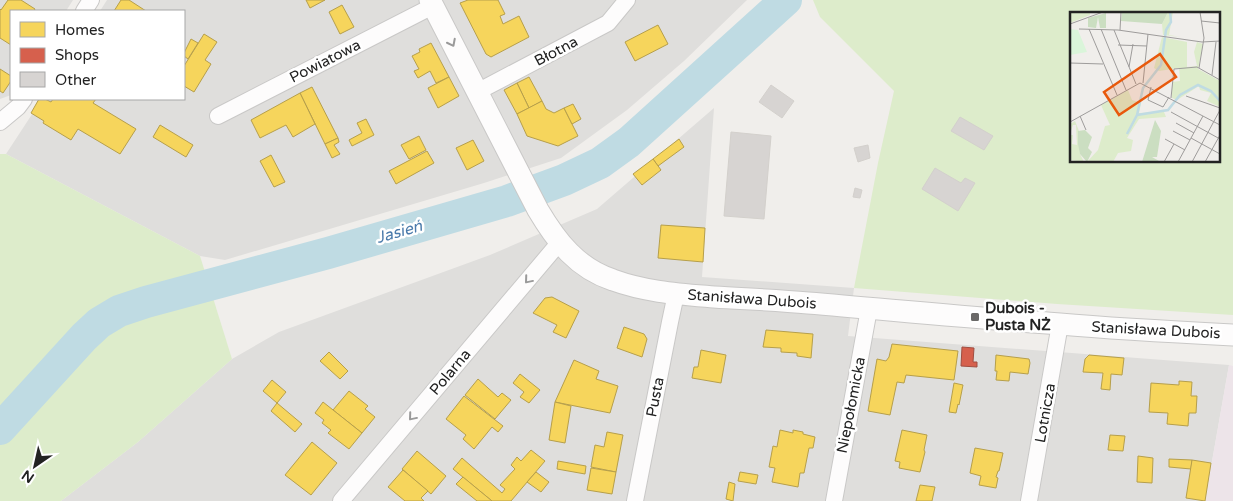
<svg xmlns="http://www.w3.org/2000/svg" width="1233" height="501" viewBox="0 0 1233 501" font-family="'Varela Round',sans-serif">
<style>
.residential{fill:#dfdedc}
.industrial{fill:#ede4e9}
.grass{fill:#ddeccb;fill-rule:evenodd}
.homes{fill:#f6d55c;stroke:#b69f4b}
.shops{fill:#d6604d;stroke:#a04d40}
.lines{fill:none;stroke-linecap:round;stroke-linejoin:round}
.river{stroke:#bfdbe3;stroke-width:32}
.building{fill:#d7d4d2;stroke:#d3d0cc}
.minor-casing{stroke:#c9c8c7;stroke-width:18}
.tertiary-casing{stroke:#c9c8c7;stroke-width:23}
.minor{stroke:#fdfcfc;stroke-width:16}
.tertiary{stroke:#fdfcfc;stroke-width:21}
.oneway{stroke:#9a9a9a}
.poi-dot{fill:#6a6968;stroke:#fff;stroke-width:2}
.labels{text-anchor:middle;stroke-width:5;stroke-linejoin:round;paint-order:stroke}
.street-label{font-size:15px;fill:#222;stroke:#fff}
.poi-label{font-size:15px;font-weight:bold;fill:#222;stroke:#fff;text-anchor:start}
.water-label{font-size:16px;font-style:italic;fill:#4a7aab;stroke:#fff}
.inset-river{fill:none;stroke:#bfdbe3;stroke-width:2.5}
.inset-road{fill:none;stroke:#9e9c9b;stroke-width:1}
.view{fill:#e8590c;fill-opacity:0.15;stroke:#e8590c;stroke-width:2.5}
.inset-edge{fill:none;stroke:#222;stroke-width:2.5}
</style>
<rect width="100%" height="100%" fill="#f0eeeb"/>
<!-- residential -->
<g class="residential">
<path d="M0 0H73L66 11H11V95L0 99Z"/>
<path d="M107 0H747L684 61 627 110 561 158 484 183 225 260 200 256 6 154 42 99H184V11H100Z"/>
<path d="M714 108 702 277 854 288 848 336 1229 365 1205 501H61L138 442 232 359 279 332 490 255 597 209Z"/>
</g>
<!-- industrial -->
<path class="industrial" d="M1229 365 1233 366V501H1205Z"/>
<!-- grass -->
<g class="grass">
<path d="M813 0H1233V315L1057 304 854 288 878 163 894 91 820 17ZM1072 14H1219V161H1072Z"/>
<path d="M0 154H6L200 256 232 359 138 442 61 501H0Z"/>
</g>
<!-- homes -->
<g class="homes">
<path d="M8 0H21L35 9 34 11H11V45L0 38V9L1 10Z"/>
<path d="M121 0H129L146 11H114Z"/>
<path d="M306 0H325L310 8Z"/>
<path d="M468 0H498L505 14 500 16 503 24 519 16 529 37 491 57 486 54 460 3Z"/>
<path d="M342 5 354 27 340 34 329 12Z"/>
<path d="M658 25 668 44 635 61 625 42Z"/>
<path d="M204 34 217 42 205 60 211 64 194 92 184 86V66Z"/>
<path d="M191 39 198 43 188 59 184 56V53Z"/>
<path d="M431 43 449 77 436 83 430 71 418 78 414 71 419 69 412 56 420 52 419 49Z"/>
<path d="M0 69 11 76V81L3 93 0 91Z"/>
<path d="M449 77 459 96 438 108 428 88Z"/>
<path d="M529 77 542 101 529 108 517 83Z"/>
<path d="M517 83 529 108 517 114 504 90Z"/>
<path d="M312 87 338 138 325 144 300 93Z"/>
<path d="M300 93 315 124 293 137 286 125 260 138 251 120Z"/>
<path d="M39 99H45L51 102 53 99H96L93 103 136 129 120 154 78 129 71 140 43 123 44 121 31 113Z"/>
<path d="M542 101 546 109 554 113 564 108 578 136 558 146 527 136 517 114Z"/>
<path d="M573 104 581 119 572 124 564 108Z"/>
<path d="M366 119 374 135 352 146 349 140 362 133 357 123Z"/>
<path d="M160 125 193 145 186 157 153 137Z"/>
<path d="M419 136 426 150 409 159 401 145Z"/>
<path d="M338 138 339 142 334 145 340 154 332 158 325 144Z"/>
<path d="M679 139 684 147 658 166 653 159Z"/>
<path d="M473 140 484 161 467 170 456 148Z"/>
<path d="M427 151 434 163 396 184 389 171Z"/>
<path d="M271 155 285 182 274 187 260 161Z"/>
<path d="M653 159 661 170 642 185 633 174Z"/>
<path d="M661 225 705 228 703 262 658 258Z"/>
<path d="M552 297 579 311 566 338 553 332 557 325 533 313 545 298Z"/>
<path d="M624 327 644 334 647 339 642 357 617 348Z"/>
<path d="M766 330 813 334 811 358 797 356V353L781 352V348L763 347Z"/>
<path d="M892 344 958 351 954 380 906 375 904 383 897 382 890 415 868 411 877 359 886 361 889 357Z"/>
<path d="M701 350 726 355 721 383 692 378 694 367H698Z"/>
<path d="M329 352 348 371 340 379 320 361Z"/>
<path d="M996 355 1029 359 1030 363 1028 374 1010 372 1009 381 996 380 997 371H995Z"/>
<path d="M1089 355 1124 358 1122 375 1111 374 1110 390 1101 389 1103 373 1083 372 1085 359Z"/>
<path d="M574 360 599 371 596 379 618 386 610 413 555 402Z"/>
<path d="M520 374 540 390 529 403 520 397 524 392 513 383Z"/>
<path d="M478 379 498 397 502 393 511 400 495 419 465 395Z"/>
<path d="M272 380 286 392 277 403 263 391Z"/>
<path d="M1179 381 1192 382 1191 396H1197L1196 413H1189L1188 426 1167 424 1168 413 1149 412 1151 383 1179 385Z"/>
<path d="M954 383 963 385 959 405 958 404 956 413 949 412Z"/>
<path d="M349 391 368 406 365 409 375 417 362 433 333 410Z"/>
<path d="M464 396 503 426 498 432 492 427 474 449 463 439 466 435 446 419Z"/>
<path d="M323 402 362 433 349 449 328 433 331 430 322 423 324 420 315 413Z"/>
<path d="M555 402 571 406 565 443 549 440Z"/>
<path d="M277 403 302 424 295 432 271 411Z"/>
<path d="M780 430 793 433V430L803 432V434L815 437 813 448H809L804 473H800L798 487 772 482 775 468 769 467 773 446 777 447Z"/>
<path d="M902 430 927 435 924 450 925 452 920 472 899 468 900 462 895 461Z"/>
<path d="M607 432 623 435 616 472 591 467 595 445 604 447Z"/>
<path d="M1110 435 1125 436 1123 451 1108 450Z"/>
<path d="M312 442 337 463 311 495 285 475Z"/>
<path d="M975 448 1003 453 999 471H998L996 477 998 478 996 488 979 485 981 476 970 473Z"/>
<path d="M531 450 545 461 511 501H492L453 469 462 458 502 493 505 489 500 485 515 469 511 465 517 457 521 461Z"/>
<path d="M417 451 446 476 431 494 402 469Z"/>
<path d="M1138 456 1153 458 1152 483 1137 482Z"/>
<path d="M1169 459 1192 460 1191 469 1169 467Z"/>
<path d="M1192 460 1211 463 1205 501 1186 498Z"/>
<path d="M558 461 586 466 585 474 557 469Z"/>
<path d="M591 468 616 472 612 494 587 490Z"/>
<path d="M403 470 428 491 421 498 424 501H405L388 487Z"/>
<path d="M536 472 549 482 541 492 527 482Z"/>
<path d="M740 472 758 475 756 484 738 481Z"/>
<path d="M463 477 492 501H477L456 484Z"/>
<path d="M729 482 735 484 733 501 726 499Z"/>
<path d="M920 485 935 487 932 501H916Z"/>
</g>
<!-- shops -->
<path class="shops" d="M962 347 974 348 973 362H977V367L961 366Z"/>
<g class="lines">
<!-- river -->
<path class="river" d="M0 429 84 337 99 323 119 311 146 302 328 253 507 201 564 180 600 163 629 142 786 0"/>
</g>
<!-- building -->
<g class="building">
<path d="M771 85 794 101 782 118 759 102Z"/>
<path d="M960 117 993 136 984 150 951 131Z"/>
<path d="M731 132 771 136 764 219 724 216Z"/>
<path d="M868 145 870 158 858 162 854 148Z"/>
<path d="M935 168 961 183 965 178 975 183 958 211 922 189Z"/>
<path d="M855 188 862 190 860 198 853 197Z"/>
</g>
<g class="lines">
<defs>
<g id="minor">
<path d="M84 11 91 0"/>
<path d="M477 92 608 23 627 0"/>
<path d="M218 116 433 6"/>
<path d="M0 122 18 107 24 99"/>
<path d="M341 501 559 243"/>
<path d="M635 501 670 322 676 294"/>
<path d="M834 501 869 309"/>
<path d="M1029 501 1060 324"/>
</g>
<path id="tertiary" d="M430 0 538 210C557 242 577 268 613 280 646 292 679 294 714 297 745 299 776 300 808 303 892 310 976 318 1060 324 1117 329 1175 332 1233 335"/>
</defs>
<!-- minor casing -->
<use href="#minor" class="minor-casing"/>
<!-- tertiary casing -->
<use href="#tertiary" class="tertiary-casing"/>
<!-- minor -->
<use href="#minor" class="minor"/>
<!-- tertiary -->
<use href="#tertiary" class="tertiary"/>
</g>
<!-- one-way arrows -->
<defs><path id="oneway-chevron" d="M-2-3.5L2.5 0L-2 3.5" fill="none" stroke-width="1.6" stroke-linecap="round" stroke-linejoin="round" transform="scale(1.25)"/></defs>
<g class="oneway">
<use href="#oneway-chevron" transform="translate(452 43) rotate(63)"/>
<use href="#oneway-chevron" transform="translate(528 280) rotate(130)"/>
<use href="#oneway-chevron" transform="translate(412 417) rotate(130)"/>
</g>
<!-- markers -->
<rect class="poi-dot" x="970" y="312" width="10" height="10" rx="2.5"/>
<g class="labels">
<!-- street labels -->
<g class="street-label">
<text transform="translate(556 51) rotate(-28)" y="5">Błotna</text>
<text transform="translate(325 61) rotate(-27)" y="5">Powiatowa</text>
<text transform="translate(752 299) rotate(4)" y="5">Stanisława Dubois</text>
<text transform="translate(1156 330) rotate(3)" y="5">Stanisława Dubois</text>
<text transform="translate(450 372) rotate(-50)" y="5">Polarna</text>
<text transform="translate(655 397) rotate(-79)" y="5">Pusta</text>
<text transform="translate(851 405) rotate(-79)" y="5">Niepołomicka</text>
<text transform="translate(1045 413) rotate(-80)" y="5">Lotnicza</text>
</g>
<!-- poi labels -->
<g class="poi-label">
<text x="985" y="313">Dubois -<tspan x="985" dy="17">Pusta NŻ</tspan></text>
</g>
<!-- water labels -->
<g class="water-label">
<text transform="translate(399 231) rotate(-16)" y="6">Jasień</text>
</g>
</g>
<!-- overview -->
<g transform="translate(1070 12)">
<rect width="150" height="150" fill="#f0eeeb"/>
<path d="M0 0H20V3L0 11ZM98 0H103L99 23 111 25 93 23 92 12ZM92 25 117 30V55L127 54 124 40 127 30 133 32 128 57 150 69V95L137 89 141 81 130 78 129 74 107 88 102 86V70L110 69 109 56 89 59 84 56ZM58 78 62 88 71 91 69 101 94 100 96 105 69 107 57 126 63 128 61 139 48 141 43 150H17L28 138 35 114 40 113 31 93ZM5 109 9 119 10 142 14 150 0 148V123H3L2 132 7 133 6 113H3L1 119 0 116V112Z" fill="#ddeccb"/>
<path d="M52 0H98L92 12 51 9ZM36 1V16H30L28 5 26 16 18 15V6ZM85 108 91 119 87 145H82L89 149 72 150ZM15 118 22 125 18 136 22 140 17 150 10 142 8 132V119Z" fill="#cbdec1"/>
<path d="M0 17 8 18 17 40 0 43Z" fill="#daf5da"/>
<path class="inset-river" d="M67 103 98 98 110 83 128 73 141 79 150 89M57 122 67 103 73 76 91 53 96 18 101 10 100 0"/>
<path class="inset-road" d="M131 9 150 11M0 12 33 0M9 17 48 18 132 30 150 29M19 17 47 83M31 17 56 78M44 18 66 72M50 18 51 0M48 33 77 34M0 51 33 52M59 55 63 32M129 56 134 26 130 0M142 63 146 30M73 71 78 22M81 75 78 88 93 95 99 85M116 84 150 96M101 86 104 57 127 55 150 68M101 100 150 127M10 104 16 118M0 110 70 71 150 113M106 111 124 121M103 119 120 128M121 126 150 142M95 127 115 138M94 150 104 132M108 150 133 104M122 150 150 98M135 150 150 123"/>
<path class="view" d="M90 42 106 65 49 103 34 80Z"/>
<rect width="150" height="150" class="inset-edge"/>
</g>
<!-- legend -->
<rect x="10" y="10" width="175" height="90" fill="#ffffff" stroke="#a7a7a7"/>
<rect x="20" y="22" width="25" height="15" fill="#f6d55c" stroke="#a7a7a7"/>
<text x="55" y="35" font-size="15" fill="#222222">Homes</text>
<rect x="20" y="48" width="25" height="15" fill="#d6604d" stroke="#a7a7a7"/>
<text x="55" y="60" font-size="15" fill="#222222">Shops</text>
<rect x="20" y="72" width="25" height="15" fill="#d7d4d2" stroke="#a7a7a7"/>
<text x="55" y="85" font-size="15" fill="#222222">Other</text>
<!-- north arrow -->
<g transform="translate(35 466) rotate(214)" stroke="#ffffff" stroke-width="4" paint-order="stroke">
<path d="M0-4L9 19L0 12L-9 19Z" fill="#222222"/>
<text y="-8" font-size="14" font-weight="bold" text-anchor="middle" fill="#222222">N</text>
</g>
</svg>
